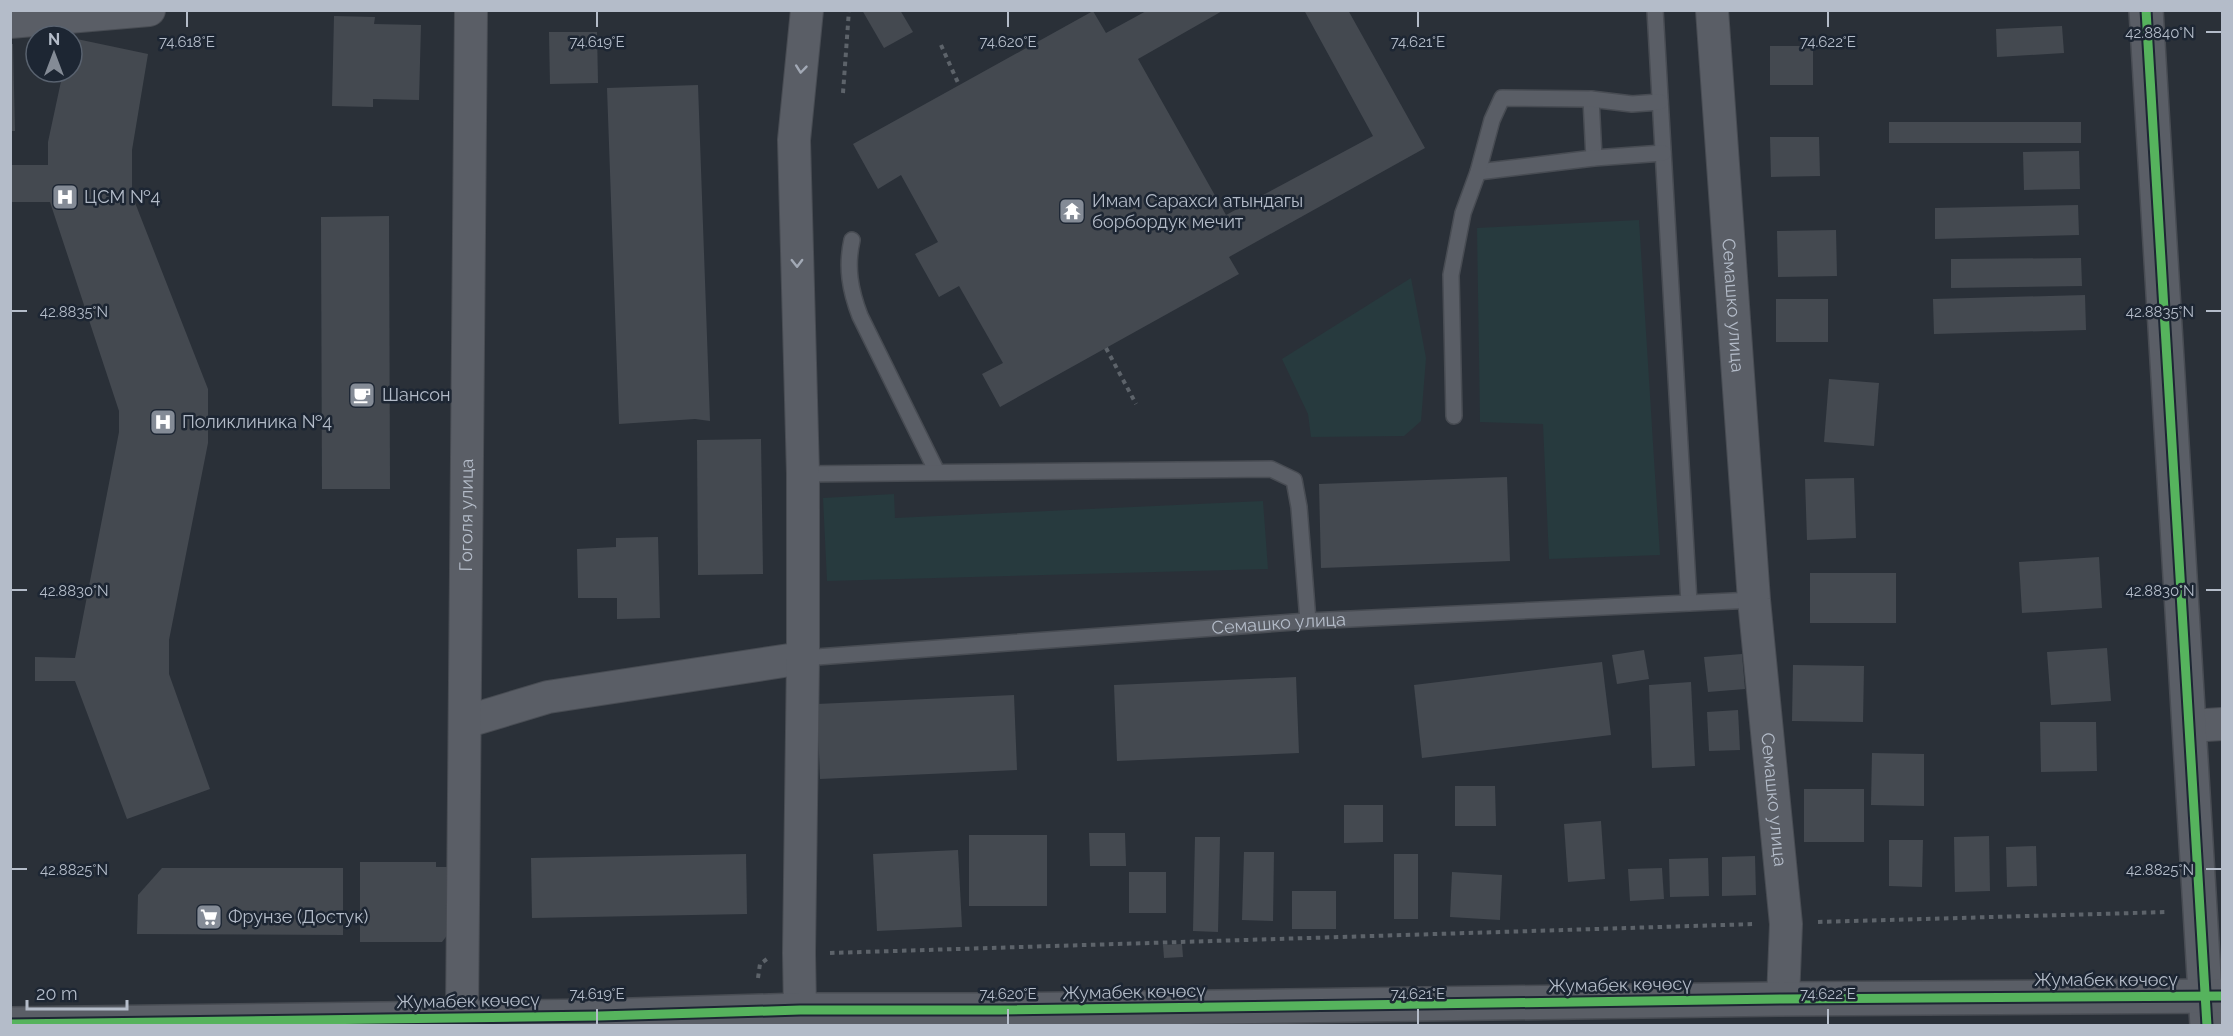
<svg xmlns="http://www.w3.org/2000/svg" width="2233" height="1036" viewBox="0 0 2233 1036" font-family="Raleway,sans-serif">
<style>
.green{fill:#273a3e}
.building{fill:#444950}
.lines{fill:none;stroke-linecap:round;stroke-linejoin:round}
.service-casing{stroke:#484c53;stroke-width:18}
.minor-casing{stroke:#484c53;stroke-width:34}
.tertiary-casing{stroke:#484c53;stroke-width:36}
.path{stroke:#5d636a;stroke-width:4;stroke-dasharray:4.5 4.5;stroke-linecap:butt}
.service{stroke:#5a5e66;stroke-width:15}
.minor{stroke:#5a5e66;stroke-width:32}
.tertiary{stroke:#5a5e66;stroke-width:33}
.cycleway-casing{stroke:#1d2633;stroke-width:13}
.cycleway{stroke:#56b35d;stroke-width:9}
.oneway{stroke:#a2a9b5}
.ticks{fill:none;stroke:#b4bcc9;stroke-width:2}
.labels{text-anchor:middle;stroke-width:5;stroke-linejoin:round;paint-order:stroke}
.poi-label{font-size:18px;fill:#b4bcc9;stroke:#1d2633;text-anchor:start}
.street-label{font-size:18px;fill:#b4bcc9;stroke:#1d2633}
.ticks-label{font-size:15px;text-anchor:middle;fill:#b4bcc9;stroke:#1d2633;stroke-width:5;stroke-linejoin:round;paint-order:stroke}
</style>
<rect width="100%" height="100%" fill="#2a3038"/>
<!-- green -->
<g class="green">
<path d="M1639 220 1660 555 1549 559 1543 424 1480 422 1477 228Z"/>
<path d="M1411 278 1426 358 1421 421 1404 436 1311 437 1308 414 1282 359Z"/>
<path d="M894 494 895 518 1263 501 1268 569 827 581 823 498Z"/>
</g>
<!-- building -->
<g class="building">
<path d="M862 10H900L913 32 884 48Z"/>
<path d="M1148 10H1224L1138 59 1226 215 1373 136 1304 10H1348L1425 148 1229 257 1239 274 1000 407 982 374 1003 363 959 286 939 297 915 254 938 242 901 175 878 189 853 144 1093 11 1106 33Z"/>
<path d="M334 16 375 17 374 24 421 25 419 100 373 99V107L332 106Z"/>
<path d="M2062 26 2064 53 1997 57 1996 29Z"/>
<path d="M549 32H597L598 83 550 84Z"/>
<path d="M72 38 148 54 132 150V195L208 389V443L169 640V674L210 789 127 819 75 681H35V657L75 658 119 432V411L50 202H10V165H48V142L63 72H72Z"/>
<path d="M10 44H13L15 131H10Z"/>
<rect x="1770" y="46" width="43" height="39"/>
<path d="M698 85 710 421 695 419 619 424 607 88Z"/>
<rect x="1889" y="122" width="192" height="21"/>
<path d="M1770 137H1819L1820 176 1771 177Z"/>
<path d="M2079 151 2080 189 2024 190 2023 152Z"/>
<path d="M2078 205 2079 235 1935 239V208Z"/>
<path d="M389 216 390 489H322L321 217Z"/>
<path d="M1836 230 1837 276 1778 277 1777 231Z"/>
<path d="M2081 258 2082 286 1951 288V259Z"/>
<path d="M2085 295 2086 330 1934 334 1933 299Z"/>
<rect x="1776" y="299" width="52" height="43"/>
<path d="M1829 379 1879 383 1874 446 1824 442Z"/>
<path d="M761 439 763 574 698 575 697 440Z"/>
<path d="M1507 477 1510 561 1321 568 1319 484Z"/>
<path d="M1854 478 1856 538 1807 540 1805 479Z"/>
<path d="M658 537 660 618 617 619V598H578L577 549 616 547V538Z"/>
<path d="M2099 557 2102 608 2022 613 2019 562Z"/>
<rect x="1810" y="573" width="86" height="50"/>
<path d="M2107 648 2111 701 2051 705 2047 652Z"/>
<path d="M1644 650 1649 679 1617 684 1612 655Z"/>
<path d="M1742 654 1745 689 1708 692 1704 657Z"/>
<path d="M1602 662 1611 735 1422 758 1414 685Z"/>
<path d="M1793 665 1864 666 1863 722 1792 721Z"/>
<path d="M1296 677 1299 753 1117 761 1114 685Z"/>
<path d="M1691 682 1695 766 1652 768 1649 685Z"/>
<path d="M1014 695 1017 770 820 779 817 704Z"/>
<path d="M1738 710 1740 750 1709 751 1707 712Z"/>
<path d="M2040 722H2096L2097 771 2041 772Z"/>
<path d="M1872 753 1924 754V806L1871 805Z"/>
<path d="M1455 786H1495L1496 826H1455Z"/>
<rect x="1804" y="789" width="60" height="53"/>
<path d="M1344 805H1383V842L1344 843Z"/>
<path d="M1601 821 1605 879 1568 882 1564 824Z"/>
<path d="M1089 833H1125L1126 866H1090Z"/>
<rect x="969" y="835" width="78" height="71"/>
<path d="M1989 836 1990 891 1955 892 1954 837Z"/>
<path d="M1195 837H1220L1218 932 1193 931Z"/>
<path d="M1889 840H1923L1922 887 1889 886Z"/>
<path d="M2036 846 2037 886 2007 887 2006 847Z"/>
<path d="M958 850 962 927 877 931 873 854Z"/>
<path d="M1244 852H1274L1273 921 1242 920Z"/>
<path d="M746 854 747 914 532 918 531 858Z"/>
<rect x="1394" y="854" width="24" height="65"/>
<path d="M1755 856 1756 895 1722 896V857Z"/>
<path d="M1708 858 1709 896 1670 897 1669 859Z"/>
<path d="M360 862H436V867H452V929L442 942H360Z"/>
<path d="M162 868H343V935L137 934 138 895Z"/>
<path d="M1662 868 1664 899 1630 901 1628 869Z"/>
<rect x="1129" y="872" width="37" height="41"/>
<path d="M1452 872 1502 875 1500 920 1450 917Z"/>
<rect x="1292" y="891" width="44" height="38"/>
<path d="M1182 944 1183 957 1164 958 1163 945Z"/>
</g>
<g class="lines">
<defs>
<g id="service">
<path d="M1655 10 1689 603"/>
<path d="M1591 99 1594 158"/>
<path d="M1478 172 1594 158 1663 153"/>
<path d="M852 240C846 267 850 290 860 316L937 472"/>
<path d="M1454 416 1451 275 1463 213 1478 172 1492 120 1502 98 1591 99 1632 104 1660 102"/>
<path d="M803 474 1271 469 1294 480 1299 507 1308 621"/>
<path id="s1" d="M803 658 1308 621 1754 600"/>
</g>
<g id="minor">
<path id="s2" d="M1712 10 1754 600 1786 924 1783 999"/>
<path d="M10 22 149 10"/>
<path d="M465 722 548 697 803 658"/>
<path d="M2190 726 2222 724"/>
<path d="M800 1010 799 953 803 658V474L794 140 807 10"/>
<path id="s3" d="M462 1017 471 10"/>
</g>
<g id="tertiary">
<path d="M2146 10 2207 1026"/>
<path d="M10 1024 599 1016 800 1010H1000L1783 999 2222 996"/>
</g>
</defs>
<!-- service casing -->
<use href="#service" class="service-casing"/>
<!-- minor casing -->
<use href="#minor" class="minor-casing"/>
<!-- tertiary casing -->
<use href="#tertiary" class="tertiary-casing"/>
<!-- path -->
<g class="path">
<path d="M941 45 959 85"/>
<path d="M843 93 849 10"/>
<path d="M1106 348 1136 404"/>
<path d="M1818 922 2168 912"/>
<path d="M830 953 1755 924"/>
<path d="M758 978 760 964 767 959"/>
</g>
<!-- service -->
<use href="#service" class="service"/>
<!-- minor -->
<use href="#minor" class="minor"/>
<!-- tertiary -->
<use href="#tertiary" class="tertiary"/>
<defs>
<g id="cycleway">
<path d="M2146 10 2207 1026"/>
<path d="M10 1024 599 1016 800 1010H1000L1783 999 2222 996"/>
</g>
</defs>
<!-- cycleway casing -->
<use href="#cycleway" class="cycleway-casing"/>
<!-- cycleway -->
<use href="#cycleway" class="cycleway"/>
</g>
<!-- one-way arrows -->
<defs><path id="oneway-chevron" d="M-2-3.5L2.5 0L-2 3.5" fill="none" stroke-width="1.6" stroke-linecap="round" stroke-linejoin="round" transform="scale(1.5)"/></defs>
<g class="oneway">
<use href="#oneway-chevron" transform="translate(801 69) rotate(96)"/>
<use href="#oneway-chevron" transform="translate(797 263) rotate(89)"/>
</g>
<!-- ticks -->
<path class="ticks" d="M187 12V27M597 12V27M1008 12V27M1418 12V27M1828 12V27M2206 32H2221M12 311H27M2206 311H2221M12 590H27M2206 590H2221M12 869H27M2206 869H2221M597 1009V1024M1008 1009V1024M1418 1009V1024M1828 1009V1024"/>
<!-- icons -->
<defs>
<symbol id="hospital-square" viewBox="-11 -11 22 22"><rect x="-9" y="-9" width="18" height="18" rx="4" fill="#848b96" stroke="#1d2633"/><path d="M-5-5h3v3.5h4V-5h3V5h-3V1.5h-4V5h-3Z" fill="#fff"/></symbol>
<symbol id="temple-square" viewBox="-11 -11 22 22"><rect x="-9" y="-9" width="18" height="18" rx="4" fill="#848b96" stroke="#1d2633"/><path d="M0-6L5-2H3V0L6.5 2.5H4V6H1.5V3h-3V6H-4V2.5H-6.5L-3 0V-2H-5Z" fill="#fff"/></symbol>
<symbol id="cafe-square" viewBox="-11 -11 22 22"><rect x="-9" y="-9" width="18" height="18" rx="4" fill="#848b96" stroke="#1d2633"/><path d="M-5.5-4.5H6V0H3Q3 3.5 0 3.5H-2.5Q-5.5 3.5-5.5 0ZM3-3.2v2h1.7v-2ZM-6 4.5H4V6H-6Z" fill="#fff"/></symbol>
<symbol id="supermarket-square" viewBox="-11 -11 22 22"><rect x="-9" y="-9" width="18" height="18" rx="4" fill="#848b96" stroke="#1d2633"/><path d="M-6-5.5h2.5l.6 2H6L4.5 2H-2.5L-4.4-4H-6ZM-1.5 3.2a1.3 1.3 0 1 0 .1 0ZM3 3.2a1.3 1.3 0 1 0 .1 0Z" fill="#fff"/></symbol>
</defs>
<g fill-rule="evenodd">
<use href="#hospital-square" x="50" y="182" width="30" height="30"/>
<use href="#temple-square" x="1057" y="196" width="30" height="30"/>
<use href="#cafe-square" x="347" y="380" width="30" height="30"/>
<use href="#hospital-square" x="148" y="407" width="30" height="30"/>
<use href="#supermarket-square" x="194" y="902" width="30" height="30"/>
</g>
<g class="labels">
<!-- poi labels -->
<g class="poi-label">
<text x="84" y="203">ЦСМ №4</text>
<text x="1092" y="207">Имам Сарахси атындагы<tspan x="1092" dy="21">борбордук мечит</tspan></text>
<text x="382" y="401">Шансон</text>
<text x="182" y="428">Поликлиника №4</text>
<text x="228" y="923">Фрунзе (Достук)</text>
</g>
<!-- street labels -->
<g class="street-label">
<text dy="6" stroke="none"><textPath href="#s2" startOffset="296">Семашко улица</textPath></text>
<text dy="6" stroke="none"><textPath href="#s3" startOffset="502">Гоголя улица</textPath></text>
<text dy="6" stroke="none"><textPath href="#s1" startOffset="477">Семашко улица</textPath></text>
<text dy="6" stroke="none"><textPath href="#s2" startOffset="792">Семашко улица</textPath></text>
<text x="2106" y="986">Жумабек көчөсү</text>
<text transform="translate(1620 985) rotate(-1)" y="6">Жумабек көчөсү</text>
<text transform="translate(1134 992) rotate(-1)" y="6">Жумабек көчөсү</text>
<text transform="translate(468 1001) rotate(-1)" y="6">Жумабек көчөсү</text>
</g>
</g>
<g class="ticks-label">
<text x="2160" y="38">42.8840°N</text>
<text x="187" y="47">74.618°E</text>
<text x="597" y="47">74.619°E</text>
<text x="1008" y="47">74.620°E</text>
<text x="1418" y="47">74.621°E</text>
<text x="1828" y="47">74.622°E</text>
<text x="74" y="317">42.8835°N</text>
<text x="2160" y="317">42.8835°N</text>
<text x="74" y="596">42.8830°N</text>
<text x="2160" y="596">42.8830°N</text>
<text x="74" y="875">42.8825°N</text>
<text x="2160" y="875">42.8825°N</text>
<text x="597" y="999">74.619°E</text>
<text x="1008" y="999">74.620°E</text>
<text x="1418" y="999">74.621°E</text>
<text x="1828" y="999">74.622°E</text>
</g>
<!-- border -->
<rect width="2233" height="1036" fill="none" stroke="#b4bcc9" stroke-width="24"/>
<!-- north arrow -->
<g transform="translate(54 54)"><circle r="28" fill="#1d2633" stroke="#59626f" stroke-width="1.5"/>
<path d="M0-4.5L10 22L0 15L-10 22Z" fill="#848b96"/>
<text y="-9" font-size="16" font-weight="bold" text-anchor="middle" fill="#b4bcc9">N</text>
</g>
<!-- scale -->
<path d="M27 1000v9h100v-9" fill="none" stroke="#b4bcc9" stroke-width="3"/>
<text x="36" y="1000" font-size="18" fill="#b4bcc9" stroke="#1d2633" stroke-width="4.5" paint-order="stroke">20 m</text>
</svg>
